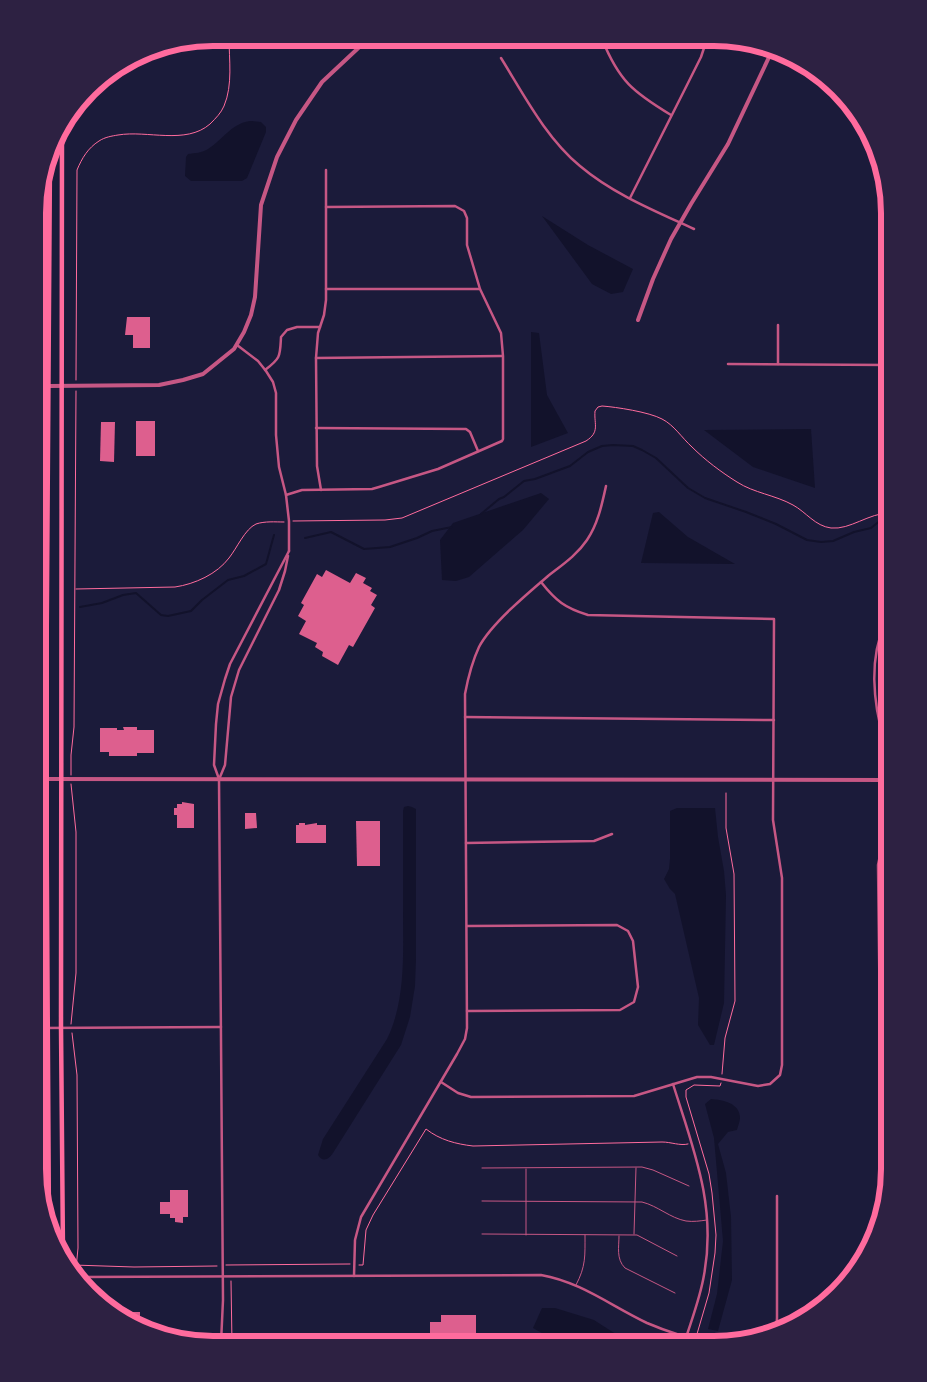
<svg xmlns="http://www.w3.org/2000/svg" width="927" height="1382" viewBox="0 0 927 1382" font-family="'PT Sans Narrow',sans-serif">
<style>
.water{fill:#12122b}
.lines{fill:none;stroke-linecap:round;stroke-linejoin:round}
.stream{stroke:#12122b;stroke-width:2}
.building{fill:#dd5f8e}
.path{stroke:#ff6b9d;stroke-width:1}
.service{stroke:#c65784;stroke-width:1}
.minor{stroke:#c65784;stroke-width:2.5}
.tertiary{stroke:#c65784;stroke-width:4}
.trunk{stroke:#ff6b9d;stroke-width:4.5}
.rim{fill:none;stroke:#ff6b9d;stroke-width:6}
</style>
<rect width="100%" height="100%" fill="#1b1b3a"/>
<!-- water -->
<g class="water">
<path d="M252 121 261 122 266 127V132L247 178 242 181H191L185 176 186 157 188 154C195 153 202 153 208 149 224 139 232 122 252 121Z"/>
<path d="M542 216 588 245 633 269 623 292 611 294 592 284Z"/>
<path d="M531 332 539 333 547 395 568 433 531 447Z"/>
<path d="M811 429 815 488 753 467 704 430Z"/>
<path d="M541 493 549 499 523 530 469 577 456 581 442 580 440 540 453 523Z"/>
<path d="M659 512 688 537 735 564 641 563 653 513Z"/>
<path d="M408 806 412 807 416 809V959L415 986 410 1017 401 1045 333 1153C329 1159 323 1163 318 1155L323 1139 387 1039C406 1000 403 953 403 911 403 877 403 844 403 811L404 807Z"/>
<path d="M677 808H715L718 837 724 871 726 895 724 1003 714 1045H710L698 1025 699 998 675 894 670 889 664 879 669 869 670 859V811Z"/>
<path d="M711 1099C723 1100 740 1103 740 1118 740 1121 738 1126 737 1130L728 1132 718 1144 726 1173 731 1217 732 1280 718 1331 708 1329 717 1294 723 1241 714 1138 705 1104Z"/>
<path d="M542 1308H555L594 1320 625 1340 624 1344H561L533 1328Z"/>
</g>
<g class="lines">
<!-- stream -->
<g class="stream">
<path d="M481 514 499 499 504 497 524 481 535 479 570 466 588 452 602 446 613 445 633 446 642 450 656 458 688 488 705 498 746 512 776 524 807 540 821 542 833 541 854 532 871 528 881 520 889 521"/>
<path d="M305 538 331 532 364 549 390 547 417 538 432 531 452 527"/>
<path d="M80 607 102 603 123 595 136 593 161 615 168 616 191 611 202 600 228 580 244 576 266 564 274 535"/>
</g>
</g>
<!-- building -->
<g class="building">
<path d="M127 317H150V348H133V335H125Z"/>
<rect x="136" y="421" width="19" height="35"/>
<path d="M101 422H115L114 462 100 461Z"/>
<path d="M326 570 350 583 356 573 366 578 363 583 372 588 370 591 377 595 371 605 375 608 353 647 349 645 338 665 322 656 323 652 315 647 317 643 299 634 306 621 298 616 304 605 301 603 317 574 322 577Z"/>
<path d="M123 727H137V730H154V753H137V756H109V752H100V728H117V730H124Z"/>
<path d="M182 802 194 804V828H177V815H174V808H177V804H182Z"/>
<path d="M245 813H256L257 828 245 829Z"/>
<path d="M356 821H380V866H357Z"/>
<path d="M299 823H305V825L317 823V825H326V843H296V825H299Z"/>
<path d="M170 1190H188V1217H183V1223L175 1222V1218H170V1214H160V1202H170Z"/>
<path d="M115 1312H140V1322Z"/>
<path d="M441 1315H476V1333H443V1344H430V1322H441Z"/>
</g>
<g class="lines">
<!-- path -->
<g class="path">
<path d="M76 380 77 170C82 158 88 148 99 141 105 137 112 136 118 135 147 130 186 145 210 124 216 118 221 113 224 106 233 85 229 59 229 38"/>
<path d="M293 521 385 520 402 518 586 441C600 432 594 425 595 411L598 407 602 406C616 407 649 412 662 419 674 425 682 438 692 447 705 460 721 472 737 482 754 493 775 495 793 505 806 512 815 526 831 528 850 530 869 513 889 513"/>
<path d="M76 589 175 587C195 584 217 574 229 558 237 548 245 529 256 524 265 521 275 522 284 522"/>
<path d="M71 775V755L74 727 76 391"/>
<path d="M71 784 76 832V973L71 1024"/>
<path d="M72 1033 77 1075 78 1248 76 1269"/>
<path d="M722 1074 725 1038 735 1001 734 874 726 828V793"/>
<path d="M73 1265 134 1267 217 1266"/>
<path d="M226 1265 350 1264"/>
<path d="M359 1265H363L366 1230 373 1215 426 1129C440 1140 456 1144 473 1146L662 1142C671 1142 680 1146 688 1144"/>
<path d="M231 1281 232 1343"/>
<path d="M697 1334 709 1293 715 1253 716 1235 712 1193 709 1174 686 1097V1090L694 1085 720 1086 721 1083"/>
</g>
<!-- service -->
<g class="service">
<path d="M482 1168 642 1167 653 1170 689 1186"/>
<path d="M526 1169V1235"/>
<path d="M482 1201 642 1202C658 1206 670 1218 686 1221 693 1222 700 1221 707 1220"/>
<path d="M482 1234 637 1235 677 1256"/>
<path d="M634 1234 636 1168"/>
<path d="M619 1236C619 1247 616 1259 625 1268L675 1293"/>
<path d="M576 1285C586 1266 585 1256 585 1235"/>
</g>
<!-- minor -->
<g class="minor">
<path d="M602 39C619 81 633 92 671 115"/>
<path d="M501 58C524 95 546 138 580 166 613 194 655 211 694 229"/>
<path d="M630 198 687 85 701 57 707 39"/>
<path d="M881 243V365L883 459H889"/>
<path d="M326 289H479"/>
<path d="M237 345 258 361 266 371 273 382 276 393V435L279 467 286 495 289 521V551"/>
<path d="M316 358 502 356"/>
<path d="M728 364 889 365"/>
<path d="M778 364V325"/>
<path d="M265 370C281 358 280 356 281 337L287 330 297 327H320"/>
<path d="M316 428 466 429 470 432 478 451"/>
<path d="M321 490 317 466 316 358 318 333 324 315 326 300V170"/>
<path d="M286 495 302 490 372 489 379 487 438 469 502 441 503 439V356L501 333 480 289 467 245V218L464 211 455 206 326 207"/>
<path d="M465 717 774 720"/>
<path d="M889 752C875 719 869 671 880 637L889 632"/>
<path d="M220 777 225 765 231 697 239 670 279 590 285 571 288 556"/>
<path d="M466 843 594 841 612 834"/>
<path d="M467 926 617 925 628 931 633 941 638 987 634 1002 620 1010 467 1011"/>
<path d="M38 1028 221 1027"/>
<path d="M441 1082 458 1093 471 1097 634 1096 697 1077H711L758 1086 770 1084 780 1075 782 1065V878L773 820 774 619 588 615C565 608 556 601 541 582"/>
<path d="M673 1084C693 1148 717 1206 704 1275 700 1299 691 1321 684 1344"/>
<path d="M881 1115H889"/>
<path d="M881 1204V1115L878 865 882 846 889 823"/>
<path d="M354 1276 355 1240 361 1217 457 1054 465 1039 467 1028 465 694C468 678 472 662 479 647 491 624 528 593 548 576 562 565 577 555 587 540 598 524 602 504 606 486"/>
<path d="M83 1277 541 1275C581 1282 611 1306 647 1323 668 1332 691 1339 713 1344"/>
<path d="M776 1332 777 1318V1196"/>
<path d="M221 1343 223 1300 219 779 214 765 216 724 218 704 225 679 230 664 289 551"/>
</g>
<!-- tertiary -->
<g class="tertiary">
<path d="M638 320 653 279 671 239 691 204 728 144 771 53"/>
<path d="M49 386 159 385 183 380 203 374 234 349 244 332 251 315 255 297 261 205 277 157 296 120 322 82 369 38"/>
<path d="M38 779 889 780"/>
</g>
<!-- trunk -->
<g class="trunk">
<path d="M62 125 61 1027 63 1252"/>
<path d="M49 1227 46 735 50 159"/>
</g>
</g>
<!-- crop -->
<path d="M0 0H927V1382H0ZM213 46H714A167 167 0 0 1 881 213V1169A167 167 0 0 1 714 1336H213A167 167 0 0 1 46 1169V213A167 167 0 0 1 213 46Z" fill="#2d2142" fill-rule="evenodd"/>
<path class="rim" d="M213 46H714A167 167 0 0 1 881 213V1169A167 167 0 0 1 714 1336H213A167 167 0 0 1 46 1169V213A167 167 0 0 1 213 46Z"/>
</svg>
